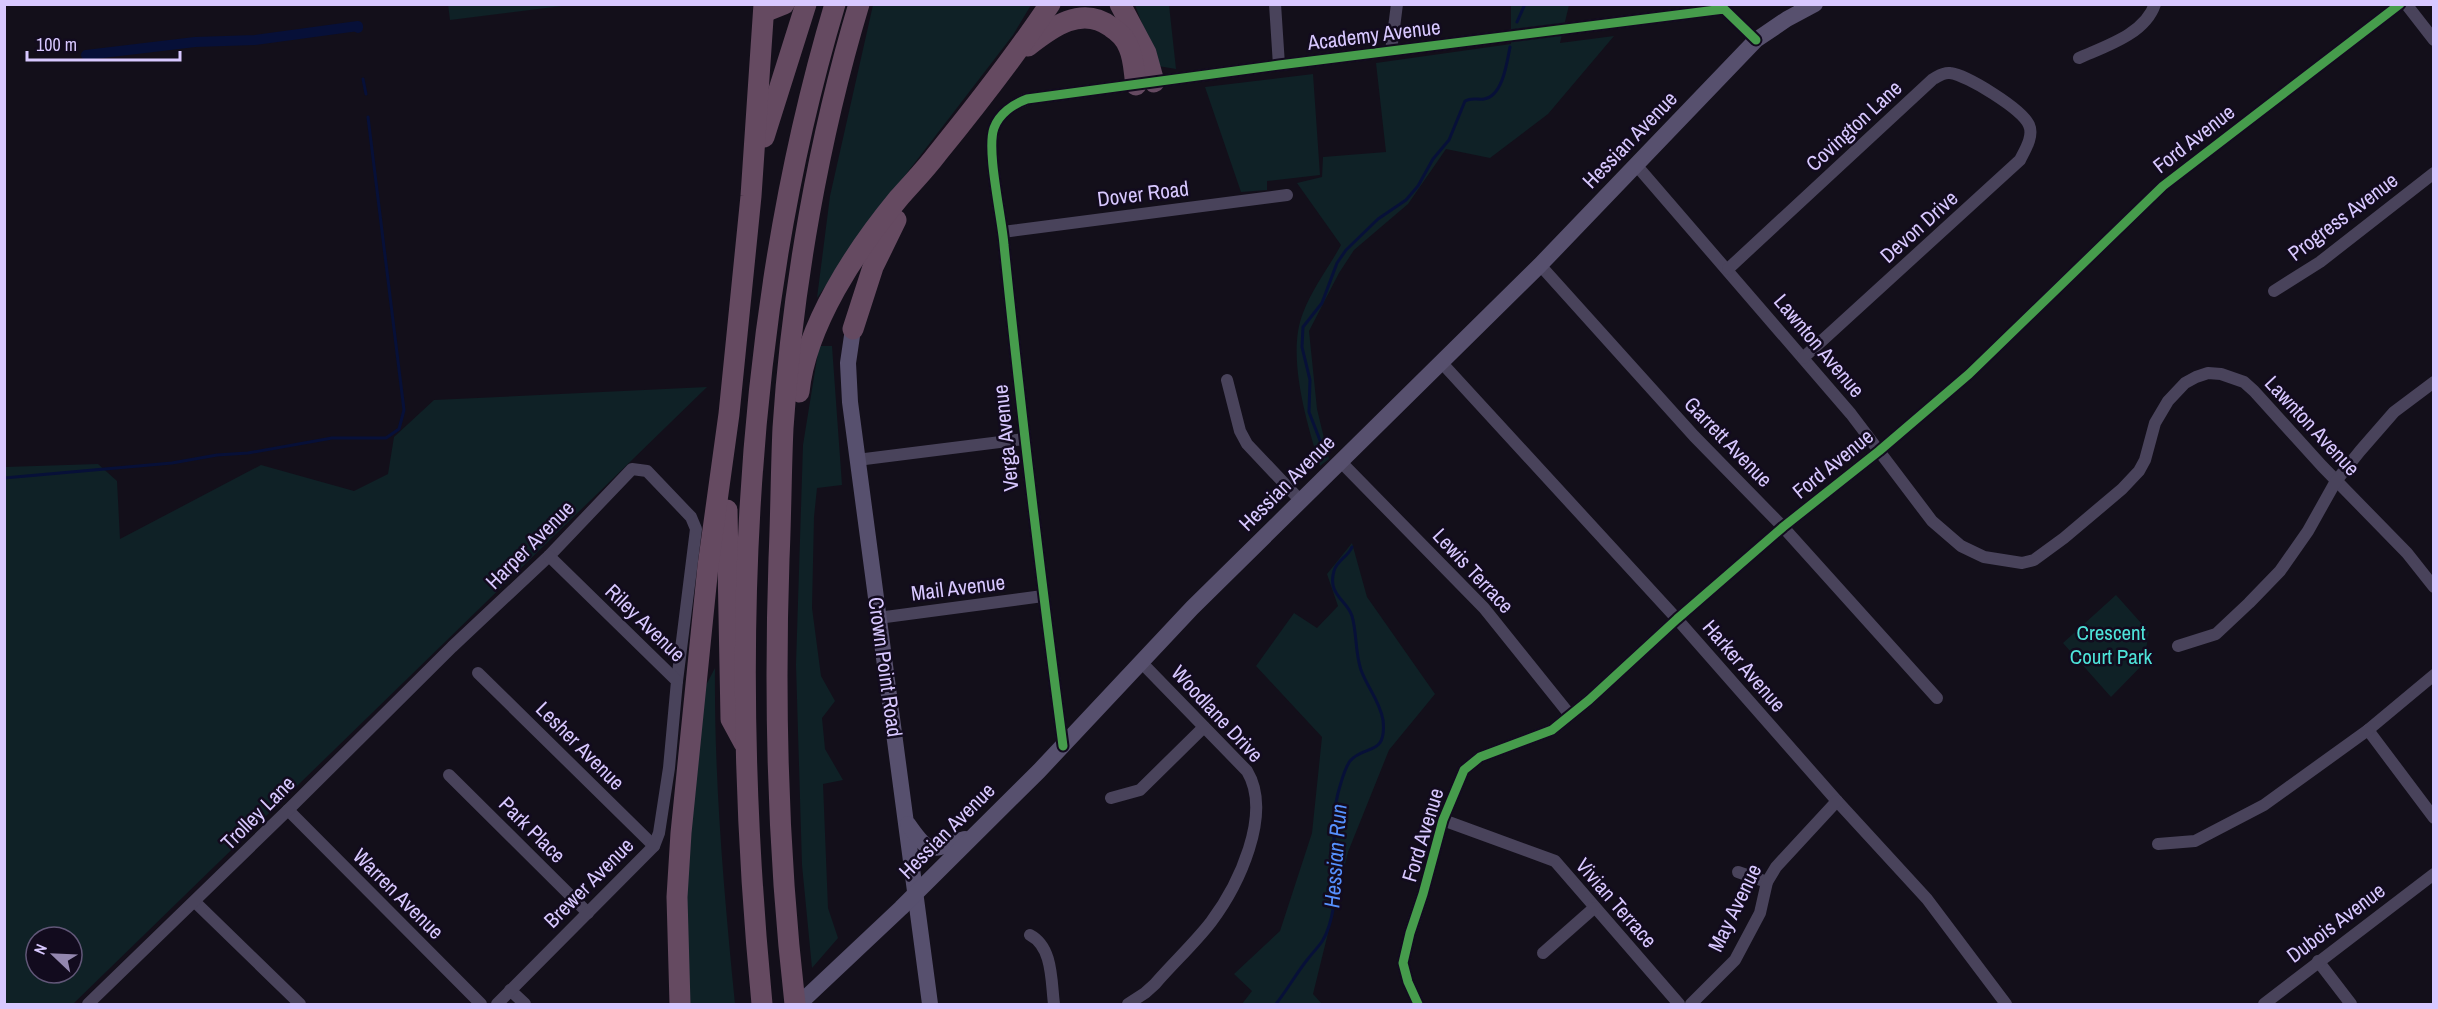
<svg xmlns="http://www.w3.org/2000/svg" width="2438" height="1009" viewBox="0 0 2438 1009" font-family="'Archivo Narrow',sans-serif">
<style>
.green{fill:#0f2126;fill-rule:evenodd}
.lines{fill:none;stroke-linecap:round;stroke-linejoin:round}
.stream{stroke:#071038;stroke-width:3}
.canal{stroke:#071038;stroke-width:10}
.street{stroke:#49435b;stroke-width:12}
.secondary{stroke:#57506e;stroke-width:16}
.highway{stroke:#654a61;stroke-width:21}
.cycleway-casing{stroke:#120b1e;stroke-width:13}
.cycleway{stroke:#469c4c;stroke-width:9}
.labels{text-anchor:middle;stroke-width:5;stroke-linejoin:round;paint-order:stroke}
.street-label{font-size:21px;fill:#d8c8ff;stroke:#120b1e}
.park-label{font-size:21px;fill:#4ee4da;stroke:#120b1e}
.water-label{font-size:22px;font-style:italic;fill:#5691ff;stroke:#120b1e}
</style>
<rect width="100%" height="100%" fill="#130f1a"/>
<!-- green -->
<g class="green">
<path d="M448 4H570V5L450 20Z"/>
<path d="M873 5H1031L1013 35 890 195 817 298 830 196Z"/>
<path d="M1135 5H1169L1176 69 1158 66Z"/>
<path d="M1511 5H1569L1560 43 1614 36 1548 114 1490 158 1446 149 1408 204 1354 250 1339 273 1309 331 1317 409 1329 459 1320 466C1307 424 1286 355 1303 313 1312 289 1329 267 1341 245L1297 183 1322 177 1323 157 1386 152 1376 63 1511 44Z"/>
<path d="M1313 74 1320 175 1267 181V190L1241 192 1205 87Z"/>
<path d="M819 346H832L842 485 817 488 814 517 812 608 821 676 835 701 822 718 825 749 843 780 823 784 828 908 838 938 812 968 802 865 796 665 803 445Z"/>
<path d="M707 387 73 1004H5V467L98 464 117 481 120 539 261 465 354 491 388 474 394 437 434 400ZM36 937H72V973H36Z"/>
<path d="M1352 543 1367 597 1435 694 1389 750 1348 852 1313 994 1322 1004H1242L1252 991 1234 974 1280 931 1312 833 1322 737 1256 666 1294 613 1317 628 1338 606 1327 574Z"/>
<path d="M2116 595 2149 632 2146 649 2149 658 2111 697 2063 643Z"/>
<path d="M715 668C714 781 724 892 735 1004H689L684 903 703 691Z"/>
</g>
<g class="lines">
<!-- stream -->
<g class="stream">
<path d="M1517 22 1525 4"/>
<path d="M363 79 366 94"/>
<path d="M1326 456 1309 412 1310 380 1302 347 1303 327 1322 303 1337 263 1346 250 1378 219 1406 200 1418 186 1433 159 1449 140 1465 101C1472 97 1477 100 1484 99 1503 96 1507 62 1510 47"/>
<path d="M4 478 172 463 217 455 248 453 332 438H386L399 429 404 410 368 117"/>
<path d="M1276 1004C1287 990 1296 974 1307 960 1317 947 1324 943 1329 926 1344 880 1325 833 1340 786 1342 779 1345 768 1350 761 1365 744 1387 757 1383 720 1380 701 1367 687 1361 670 1355 653 1357 633 1352 616 1347 600 1327 595 1334 571 1337 560 1348 557 1352 547"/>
</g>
<!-- canal -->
<path class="canal" d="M86 55 195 42 255 40 358 26V28"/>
<!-- street -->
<g class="street">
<path d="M1275 4 1279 65"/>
<path d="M2406 4 2434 40"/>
<path d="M1391 51 1397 4"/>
<path d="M2079 58C2106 46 2145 34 2155 4"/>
<path d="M1637 166 1851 414 1932 521 1961 546 1984 557 2022 563 2034 560 2064 538 2122 489 2139 471 2145 460 2155 423 2168 401 2185 383 2196 377 2208 373 2221 374 2244 382 2254 391 2322 466 2407 553 2434 587"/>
<path d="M1003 232 1287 195"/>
<path d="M1540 265 1694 436 1783 527 1937 698"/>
<path d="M1728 269 1933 79C1939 76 1943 72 1950 73 1967 75 2022 109 2029 125 2034 136 2025 150 2020 160L1803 358"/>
<path d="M2274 291 2320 262 2434 173"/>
<path d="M1441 362 1677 619 1837 801 1927 899 2006 1004"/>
<path d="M1227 380 1240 431 1247 444 1300 500"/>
<path d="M857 460 1024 439"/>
<path d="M1340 461 1484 608 1570 715"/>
<path d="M878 618 1043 596"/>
<path d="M2178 646 2216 634 2249 603 2280 571 2308 531 2336 481 2360 451 2394 412 2434 382"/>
<path d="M478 673 654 846"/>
<path d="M2368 730 2434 818"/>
<path d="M1063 746C1041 579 1021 412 1004 245 1002 218 986 150 994 128 999 114 1013 104 1027 99L1279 65 1724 9 1756 40"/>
<path d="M449 775 588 913"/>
<path d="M1111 798 1140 790 1204 727"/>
<path d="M288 810 481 1004"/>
<path d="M1443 820 1555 861 1679 1004"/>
<path d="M2158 844 2195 841 2264 805 2368 730 2434 675"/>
<path d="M1738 872 1767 882"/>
<path d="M195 902 300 1004"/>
<path d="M1030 935C1053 947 1051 981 1054 1004"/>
<path d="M1543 953 1594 908"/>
<path d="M2318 961 2351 1004"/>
<path d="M510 990 525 1004"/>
<path d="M88 1004 288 810 452 647 549 556 632 469 647 471 691 517 696 529 677 681"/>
<path d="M497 1004 654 846 659 833 669 768 677 681 549 556"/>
<path d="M1128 1004 1145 993 1155 984C1173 963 1194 944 1211 922 1238 886 1273 814 1247 771L1141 662"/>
<path d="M1418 1004 1408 982 1403 963 1410 933 1423 894 1443 820 1464 770 1480 757 1552 730 1589 700 1677 619 1783 527 1879 451 1969 374 2163 186 2400 4"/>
<path d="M1691 1004 1735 960 1760 913 1767 882 1776 867 1837 801"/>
<path d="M2264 1004 2434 874"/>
</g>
<!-- secondary -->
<g class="secondary">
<path d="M853 329 848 363 850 402 930 1004"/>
<path d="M908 824C932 859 932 848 965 839"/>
<path d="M799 1004 901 908 1039 771 1192 608 1540 265 1756 40 1787 19 1815 4"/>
</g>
<!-- highway -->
<g class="highway">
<path d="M1120 4 1146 53 1154 82"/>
<path d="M764 12 784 4"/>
<path d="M1028 46C1052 27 1082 5 1111 27 1119 32 1126 39 1129 48 1134 59 1134 73 1136 85"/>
<path d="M764 137 806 4"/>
<path d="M853 329 873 267 896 220"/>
<path d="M799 392C806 325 856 250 898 199 911 184 925 170 937 154 976 106 1015 56 1050 4"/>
<path d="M727 510 731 719 744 743"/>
<path d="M680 1004 677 897 681 833 708 566 729 414 751 196 764 4"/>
<path d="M762 1004C730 674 739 325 835 4"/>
<path d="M795 1004C778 857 774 708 779 559 781 516 781 471 783 428 792 289 819 137 859 4"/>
</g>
<defs>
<g id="cycleway">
<path d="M1063 746C1041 579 1021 412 1004 245 1002 218 986 150 994 128 999 114 1013 104 1027 99L1279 65 1724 9 1756 40"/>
<path d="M1418 1004 1408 982 1403 963 1410 933 1423 894 1443 820 1464 770 1480 757 1552 730 1589 700 1677 619 1783 527 1879 451 1969 374 2163 186 2400 4"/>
</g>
</defs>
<!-- cycleway casing -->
<use href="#cycleway" class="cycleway-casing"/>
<!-- cycleway -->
<use href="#cycleway" class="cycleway"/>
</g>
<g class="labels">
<!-- street labels -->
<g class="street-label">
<text transform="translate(1374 35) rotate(-7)" y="7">Academy Avenue</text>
<text transform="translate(1854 126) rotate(-43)" y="7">Covington Lane</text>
<text transform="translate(2194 139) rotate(-38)" y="7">Ford Avenue</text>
<text transform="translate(1630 140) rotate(-46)" y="7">Hessian Avenue</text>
<text transform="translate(1143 194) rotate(-7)" y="7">Dover Road</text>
<text transform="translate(2343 217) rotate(-37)" y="7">Progress Avenue</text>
<text transform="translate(1919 227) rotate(-42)" y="7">Devon Drive</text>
<text transform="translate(1819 346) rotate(50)" y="7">Lawnton Avenue</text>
<text transform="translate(2312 426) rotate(47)" y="7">Lawnton Avenue</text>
<text transform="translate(1006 438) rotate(-96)" y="7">Verga Avenue</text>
<text transform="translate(1728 442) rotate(46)" y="7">Garrett Avenue</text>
<text transform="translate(1833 464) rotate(-39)" y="7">Ford Avenue</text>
<text transform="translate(1287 483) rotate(-45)" y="7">Hessian Avenue</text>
<text transform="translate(530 545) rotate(-45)" y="7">Harper Avenue</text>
<text transform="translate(1473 571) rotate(47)" y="7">Lewis Terrace</text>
<text transform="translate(958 588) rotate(-7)" y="7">Mail Avenue</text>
<text transform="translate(645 623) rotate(44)" y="7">Riley Avenue</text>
<text transform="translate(1744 666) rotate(49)" y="7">Harker Avenue</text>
<text transform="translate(885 667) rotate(82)" y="7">Crown Point Road</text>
<text transform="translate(1217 714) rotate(47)" y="7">Woodlane Drive</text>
<text transform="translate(580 746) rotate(45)" y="7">Lesher Avenue</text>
<text transform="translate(258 813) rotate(-45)" y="7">Trolley Lane</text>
<text transform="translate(532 830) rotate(45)" y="7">Park Place</text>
<text transform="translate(947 831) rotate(-45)" y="7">Hessian Avenue</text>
<text transform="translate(1423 835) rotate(-73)" y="7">Ford Avenue</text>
<text transform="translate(589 883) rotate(-45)" y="7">Brewer Avenue</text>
<text transform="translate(398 894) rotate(45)" y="7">Warren Avenue</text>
<text transform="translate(1616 903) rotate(49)" y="7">Vivian Terrace</text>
<text transform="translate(1735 908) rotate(-64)" y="7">May Avenue</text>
<text transform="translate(2336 923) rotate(-37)" y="7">Dubois Avenue</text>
</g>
<!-- park labels -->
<g class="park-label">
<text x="2111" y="640">Crescent<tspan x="2111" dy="24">Court Park</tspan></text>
</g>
<!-- water labels -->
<g class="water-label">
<text transform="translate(1335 856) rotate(-86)" y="8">Hessian Run</text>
</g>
</g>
<!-- border -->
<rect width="2438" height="1009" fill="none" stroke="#d8c8ff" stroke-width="12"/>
<!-- north arrow -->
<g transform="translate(54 955) rotate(293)"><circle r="28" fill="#120b1e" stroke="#615778" stroke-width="1.5"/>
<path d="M0-4.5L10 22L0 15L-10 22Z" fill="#9387af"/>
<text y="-9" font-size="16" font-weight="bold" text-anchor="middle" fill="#d8c8ff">N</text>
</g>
<!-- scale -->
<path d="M27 51v9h153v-9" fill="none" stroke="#d8c8ff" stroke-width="3"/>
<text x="36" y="51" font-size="18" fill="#d8c8ff" stroke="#120b1e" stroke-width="4.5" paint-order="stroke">100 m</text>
</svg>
